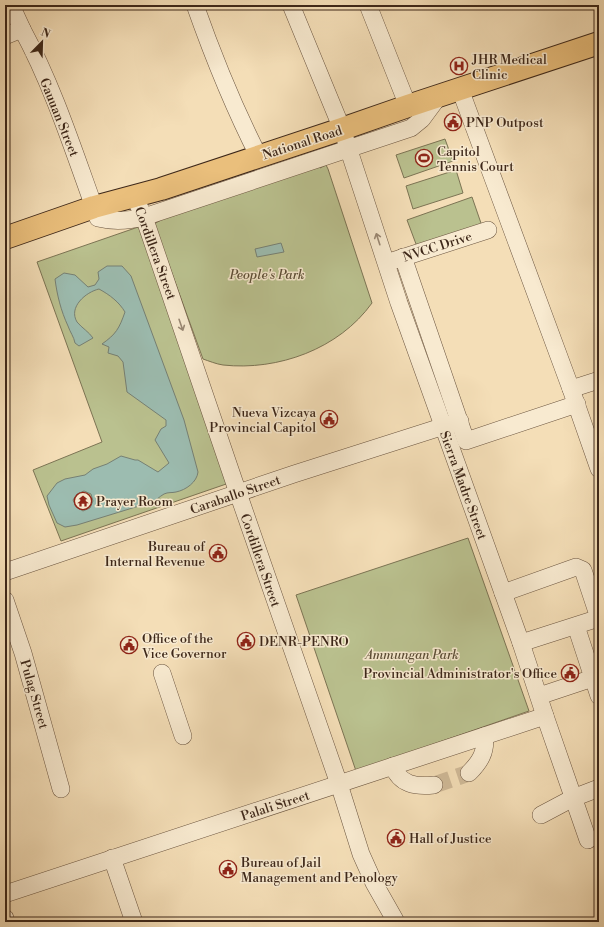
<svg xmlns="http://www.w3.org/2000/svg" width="604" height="927" viewBox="0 0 604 927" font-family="'Libre Bodoni',serif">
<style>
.green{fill:#bac18f;stroke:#7c7454}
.water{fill:#9cbcb0;stroke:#768074;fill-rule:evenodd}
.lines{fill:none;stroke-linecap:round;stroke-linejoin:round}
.minor-tunnel{stroke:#cfb997;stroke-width:17;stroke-dasharray:17 8;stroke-linecap:butt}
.minor-casing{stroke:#6b5540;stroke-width:18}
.major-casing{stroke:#3d2719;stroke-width:24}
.minor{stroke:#f8ead0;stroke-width:17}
.major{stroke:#eabf7c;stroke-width:22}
.oneway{stroke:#9a8874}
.labels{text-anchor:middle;stroke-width:3;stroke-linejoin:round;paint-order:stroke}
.poi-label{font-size:13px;fill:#3d2719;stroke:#f8ead0;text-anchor:start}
.street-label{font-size:13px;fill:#3d2719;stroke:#f8ead0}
.park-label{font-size:13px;font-style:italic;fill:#5c4e36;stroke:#f8ead0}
</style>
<rect width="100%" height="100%" fill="#f4deb7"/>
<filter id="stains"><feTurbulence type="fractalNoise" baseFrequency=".005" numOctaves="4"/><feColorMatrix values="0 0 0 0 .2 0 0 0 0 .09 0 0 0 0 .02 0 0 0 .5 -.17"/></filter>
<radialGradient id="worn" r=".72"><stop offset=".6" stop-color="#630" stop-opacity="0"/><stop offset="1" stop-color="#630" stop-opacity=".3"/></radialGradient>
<!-- green -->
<g class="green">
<path d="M445 139 453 161 404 178 396 155Z"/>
<path d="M318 161 320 168 326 165 328 169 372 303C339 349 278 371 223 365 216 364 209 361 203 359L154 224 161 220 159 214Z"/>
<path d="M456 170 463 193 413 209 406 186Z"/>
<path d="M472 197 483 229 419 252 407 220Z"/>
<path d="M144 225 232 482 61 541 33 470 102 442 37 262Z"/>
<path d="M468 538 529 711 356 771 296 595Z"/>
</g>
<!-- water -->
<g class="water">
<path d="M281 243 284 252 257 257 255 249Z"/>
<path d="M107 266H122L131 276 184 420 198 472C197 482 186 490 176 492 172 493 168 492 164 494 154 500 152 507 139 506L77 525 65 527 57 523 49 505 47 496 57 483 65 479 85 475 93 469 107 464 121 456 135 460H138L158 472 169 463 155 440 161 429 166 426V420L127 392 123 362 118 356 108 353 109 347 102 344C116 334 119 329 125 312 119 302 110 295 99 289 86 292 68 307 77 322 82 328 89 332 93 338L79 346 75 343C74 337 70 332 68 326 61 311 57 295 55 279L64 273 75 275 88 287 95 285 99 279 98 272ZM84 491 91 494 93 501 90 508 83 511 76 507 73 500 77 494Z"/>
</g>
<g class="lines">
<!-- minor-tunnel -->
<path class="minor-tunnel" d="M434 785 469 773"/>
<defs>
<g id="minor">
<path d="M11 5 22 29"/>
<path d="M195 5C213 56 234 108 259 157"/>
<path d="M291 5 342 129 399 303 521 643 545 716 588 840"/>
<path d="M368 5 408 106"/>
<path d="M5 36 22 29C54 88 75 155 98 218 114 222 128 221 144 217L411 128 422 119 439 96"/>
<path d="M460 89 571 389 599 469"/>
<path d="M134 196 144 217 238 493 339 784 361 854 374 883 395 920"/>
<path d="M403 257 466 441 577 404"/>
<path d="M392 261 488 230"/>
<path d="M571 389 599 380"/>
<path d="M5 572 294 474 460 421"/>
<path d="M503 593 576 567 583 570 599 618 521 643"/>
<path d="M5 600 23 653 61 789"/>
<path d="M576 626 599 696"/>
<path d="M162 673 183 736"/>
<path d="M539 696 593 678"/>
<path d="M393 766C400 785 416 787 434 785"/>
<path d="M469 773C480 762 487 751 484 736"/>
<path d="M541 815 573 798 599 788"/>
<path d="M112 858 134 922"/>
<path d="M5 894 545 716"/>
<path d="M5 918 6 922"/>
</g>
<path id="major" d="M5 238 94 207 161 189 342 129 408 106 599 43"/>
</defs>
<!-- minor casing -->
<use href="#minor" class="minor-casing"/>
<!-- major casing -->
<use href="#major" class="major-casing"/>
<!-- minor -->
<use href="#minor" class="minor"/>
<!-- major -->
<use href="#major" class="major"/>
</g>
<!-- one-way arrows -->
<defs><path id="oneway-shaft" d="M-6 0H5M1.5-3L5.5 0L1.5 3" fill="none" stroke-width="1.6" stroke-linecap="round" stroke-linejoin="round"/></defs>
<g class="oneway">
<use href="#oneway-shaft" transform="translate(378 239) rotate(-108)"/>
<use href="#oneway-shaft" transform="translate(181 325) rotate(71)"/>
</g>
<!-- icons -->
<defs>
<symbol id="hospital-ring" viewBox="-11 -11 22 22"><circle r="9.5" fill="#f8ead0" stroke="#8f2418" stroke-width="1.5"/><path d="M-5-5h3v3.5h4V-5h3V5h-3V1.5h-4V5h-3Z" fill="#8f2418"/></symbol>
<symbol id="civic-ring" viewBox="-11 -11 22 22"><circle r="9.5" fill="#f8ead0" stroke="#8f2418" stroke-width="1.5"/><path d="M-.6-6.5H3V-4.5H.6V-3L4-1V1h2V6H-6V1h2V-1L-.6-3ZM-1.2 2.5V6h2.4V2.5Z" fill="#8f2418"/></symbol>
<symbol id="stadium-ring" viewBox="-11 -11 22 22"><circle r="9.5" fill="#f8ead0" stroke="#8f2418" stroke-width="1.5"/><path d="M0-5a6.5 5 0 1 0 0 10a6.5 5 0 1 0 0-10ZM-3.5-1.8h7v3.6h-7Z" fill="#8f2418"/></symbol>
<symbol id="temple-ring" viewBox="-11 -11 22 22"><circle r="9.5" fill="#f8ead0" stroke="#8f2418" stroke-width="1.5"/><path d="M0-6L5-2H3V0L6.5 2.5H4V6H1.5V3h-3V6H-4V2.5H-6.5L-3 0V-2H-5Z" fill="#8f2418"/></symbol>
</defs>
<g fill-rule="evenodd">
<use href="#hospital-ring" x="449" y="56" width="20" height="20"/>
<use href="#civic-ring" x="443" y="112" width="20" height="20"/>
<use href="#stadium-ring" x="414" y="148" width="20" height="20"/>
<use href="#civic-ring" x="319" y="409" width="20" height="20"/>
<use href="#temple-ring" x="73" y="491" width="20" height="20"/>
<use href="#civic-ring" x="208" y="543" width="20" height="20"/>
<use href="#civic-ring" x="236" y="631" width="20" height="20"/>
<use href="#civic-ring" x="119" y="635" width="20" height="20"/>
<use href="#civic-ring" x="560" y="663" width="20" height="20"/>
<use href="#civic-ring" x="386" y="828" width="20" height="20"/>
<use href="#civic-ring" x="218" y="859" width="20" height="20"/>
</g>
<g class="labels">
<!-- poi labels -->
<g class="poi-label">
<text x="472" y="64">JHR Medical<tspan x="472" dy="15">Clinic</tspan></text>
<text x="466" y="127">PNP Outpost</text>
<text x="437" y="156">Capitol<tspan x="437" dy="15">Tennis Court</tspan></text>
<text x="316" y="417" text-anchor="end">Nueva Vizcaya<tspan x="316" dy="15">Provincial Capitol</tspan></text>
<text x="96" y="506">Prayer Room</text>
<text x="205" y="551" text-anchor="end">Bureau of<tspan x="205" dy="15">Internal Revenue</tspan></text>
<text x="142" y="643">Office of the<tspan x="142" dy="15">Vice Governor</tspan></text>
<text x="259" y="646">DENR-PENRO</text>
<text x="557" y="678" text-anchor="end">Provincial Administrator's Office</text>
<text x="409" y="843">Hall of Justice</text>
<text x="241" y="867">Bureau of Jail<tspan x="241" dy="15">Management and Penology</tspan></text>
</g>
<!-- street labels -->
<g class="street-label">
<text transform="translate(60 117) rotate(68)" y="5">Gauuan Street</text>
<text transform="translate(302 142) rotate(-18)" y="5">National Road</text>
<text transform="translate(437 246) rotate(-18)" y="5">NVCC Drive</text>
<text transform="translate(156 253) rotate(70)" y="5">Cordillera Street</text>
<text transform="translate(464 485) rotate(70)" y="5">Sierra Madre Street</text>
<text transform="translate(235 494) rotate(-19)" y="5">Caraballo Street</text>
<text transform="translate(261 560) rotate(71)" y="5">Cordillera Street</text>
<text transform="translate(35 694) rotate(74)" y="5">Pulag Street</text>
<text transform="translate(275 805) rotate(-18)" y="5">Palali Street</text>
</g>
<!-- park labels -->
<g class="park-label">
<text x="267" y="279">People's Park</text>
<text x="412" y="659">Ammungan Park</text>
</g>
</g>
<!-- margin -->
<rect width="604" height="927" fill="none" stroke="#f4deb7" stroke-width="20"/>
<rect x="6" y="6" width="592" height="915" fill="none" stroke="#3d2719" stroke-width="2"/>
<rect x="10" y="10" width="584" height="907" fill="none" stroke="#3d2719"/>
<!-- north arrow -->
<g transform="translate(42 42) rotate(23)" stroke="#f8ead0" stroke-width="3" paint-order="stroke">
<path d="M0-3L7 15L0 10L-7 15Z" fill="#3d2719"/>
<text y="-6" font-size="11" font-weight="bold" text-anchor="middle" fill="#3d2719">N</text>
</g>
<rect width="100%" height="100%" filter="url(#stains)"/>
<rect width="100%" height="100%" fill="url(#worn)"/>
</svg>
